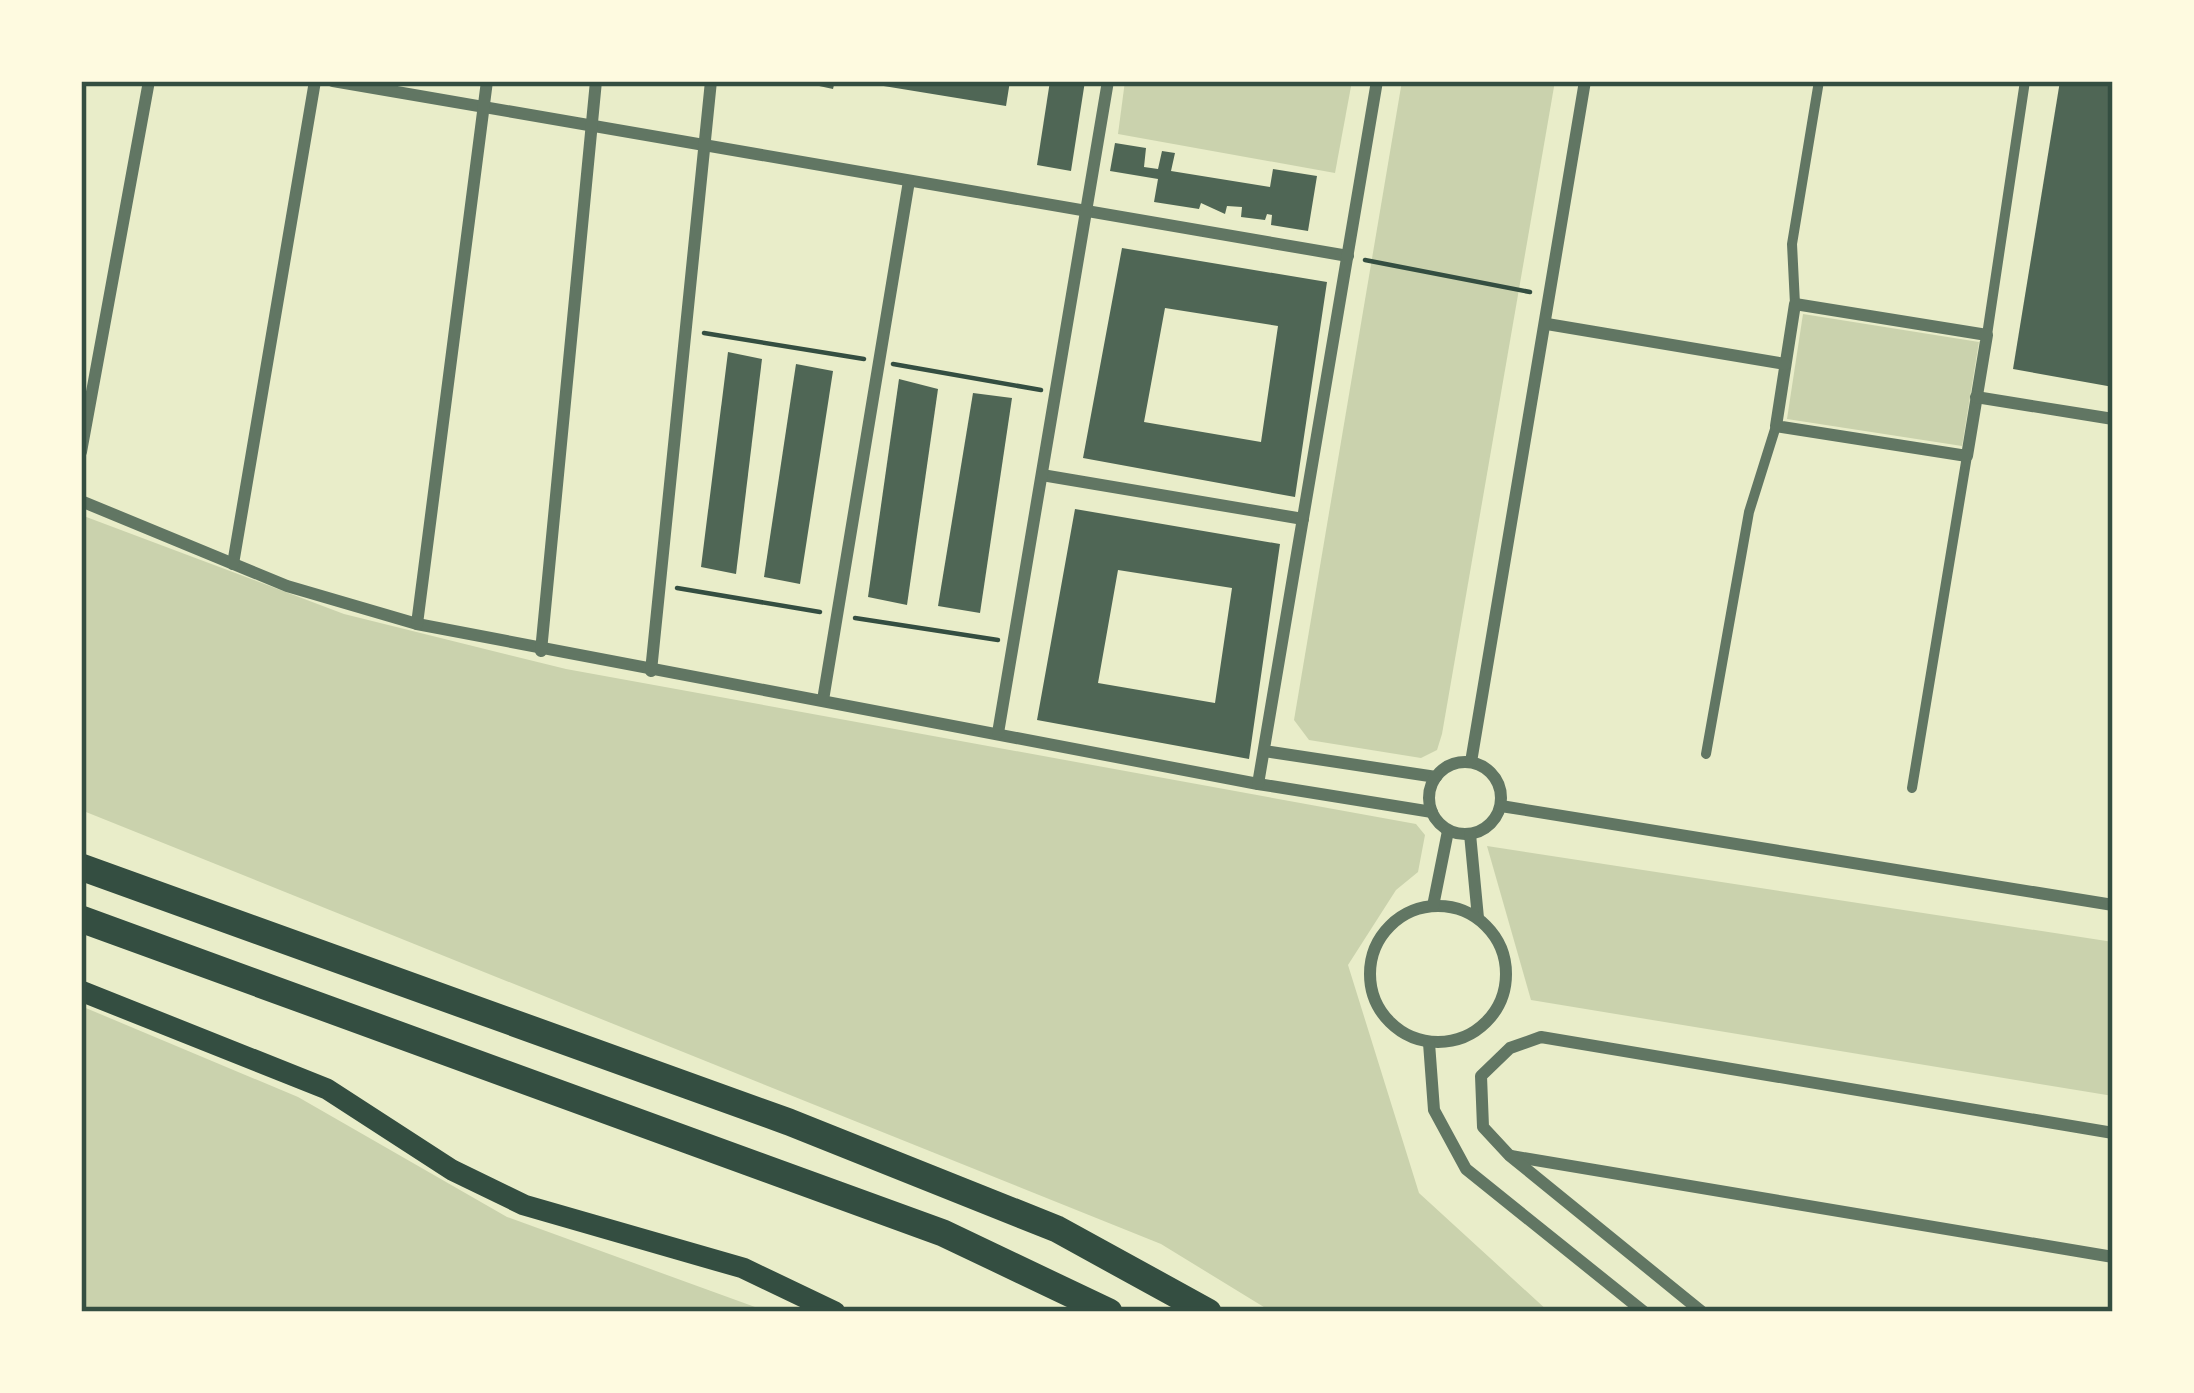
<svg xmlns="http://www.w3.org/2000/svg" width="2194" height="1393" viewBox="0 0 2194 1393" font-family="Ubuntu,sans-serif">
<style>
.green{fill:#cad2ad}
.building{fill:#4f6655;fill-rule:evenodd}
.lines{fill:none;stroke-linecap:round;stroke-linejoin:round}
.path{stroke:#344e41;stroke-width:4.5}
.pedestrian{stroke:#617663;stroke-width:10}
.minor{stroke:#617663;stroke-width:12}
.secondary{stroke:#344e41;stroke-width:21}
.motorway{stroke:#344e41;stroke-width:27}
.neatline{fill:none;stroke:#344e41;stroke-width:4.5}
</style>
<rect width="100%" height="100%" fill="#e9edc9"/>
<!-- green -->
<g class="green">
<path d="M1125 81H1352L1335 173 1118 134Z"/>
<path d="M1402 81H1555L1442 734 1437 750 1421 758 1309 740 1294 720Z"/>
<path d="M1803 314 1979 342 1962 446 1787 419Z"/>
<path d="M81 515 344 614 566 669 1416 824 1425 835 1418 872 1396 890 1348 965 1419 1193 1549 1312H1272L1161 1244 81 810Z"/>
<path d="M1487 846 2113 942V1096L1531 1000Z"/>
<path d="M81 1006 298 1097 507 1217 769 1312H81Z"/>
</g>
<!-- building -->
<g class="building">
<path d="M796 81H835L833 89Z"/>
<path d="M853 81H1010L1006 106Z"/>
<path d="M1050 81H1085L1071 171 1037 165Z"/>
<path d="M2060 81H2113V387L2013 369Z"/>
<path d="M1115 143 1146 148 1144 167 1158 169 1162 151 1175 153 1171 171 1270 187 1273 169 1317 176 1308 231 1271 225 1272 215 1267 214 1265 220 1241 217 1242 207 1227 206 1225 214 1201 203 1199 209 1154 202 1158 179 1110 171Z"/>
<path d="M1122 248 1327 282 1295 497 1083 458ZM1165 308 1278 326 1261 442 1144 422Z"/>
<path d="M728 352 762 359 736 574 701 567Z"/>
<path d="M796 364 833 371 800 584 764 577Z"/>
<path d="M899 379 938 389 907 605 868 597Z"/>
<path d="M973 393 1012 398 980 613 938 606Z"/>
<path d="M1075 509 1280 544 1249 759 1037 720ZM1118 570 1232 588 1215 703 1098 683Z"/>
</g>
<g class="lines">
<!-- path -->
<g class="path">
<path d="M1365 260 1530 292"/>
<path d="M704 333 864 359"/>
<path d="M893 364 1041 390"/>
<path d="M677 588 820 612"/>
<path d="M855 618 998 640"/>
<path d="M564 1312H617"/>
</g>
<!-- pedestrian -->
<g class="pedestrian">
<path d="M1795 304 1792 244 1819 81"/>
<path d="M1987 335 2025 81"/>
<path d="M1706 754 1749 512 1776 426"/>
<path d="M1912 788 1967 456"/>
</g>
<!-- minor -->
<g class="minor">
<path d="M333 81 1348 256"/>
<path d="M1795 304 1987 335 1967 456 1776 426Z"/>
<path d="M1547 324 1785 364"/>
<path d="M1976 397 2113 419"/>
<path d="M81 452 149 81"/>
<path d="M1042 475 1303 519"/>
<path d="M81 501 287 586 417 624 1258 784 1432 812"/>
<path d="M233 564 315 81"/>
<path d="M417 624 487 81"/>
<path d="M541 651 596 81"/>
<path d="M651 671 711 81"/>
<path d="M823 700 909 181"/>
<path d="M998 733 1108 81"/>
<path d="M1264 751 1436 777"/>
<circle cx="1465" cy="798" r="36"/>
<path d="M1471 762 1585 81"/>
<path d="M1258 784 1377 81"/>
<path d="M1501 806 2113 905"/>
<path d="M1470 834 1478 918"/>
<circle cx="1438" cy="974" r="68"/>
<path d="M1433 906 1448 831"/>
<path d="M1429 1043 1434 1110 1466 1169 1644 1312"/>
<path d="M1511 1156 2113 1257"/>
<path d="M1702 1312 1509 1155 1483 1127 1481 1076 1510 1048 1541 1037 2113 1133"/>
</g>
<!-- secondary -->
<path class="secondary" d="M81 991 327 1089 452 1170 524 1205 743 1268 835 1312"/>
<!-- motorway -->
<g class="motorway">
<path d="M81 867 789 1122 1057 1229 1208 1312"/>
<path d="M81 919 943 1233 1109 1312"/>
</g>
</g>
<!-- border -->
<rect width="2194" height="1393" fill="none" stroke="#fefae0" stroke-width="168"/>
<rect x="84" y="84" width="2026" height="1225" class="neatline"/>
</svg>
